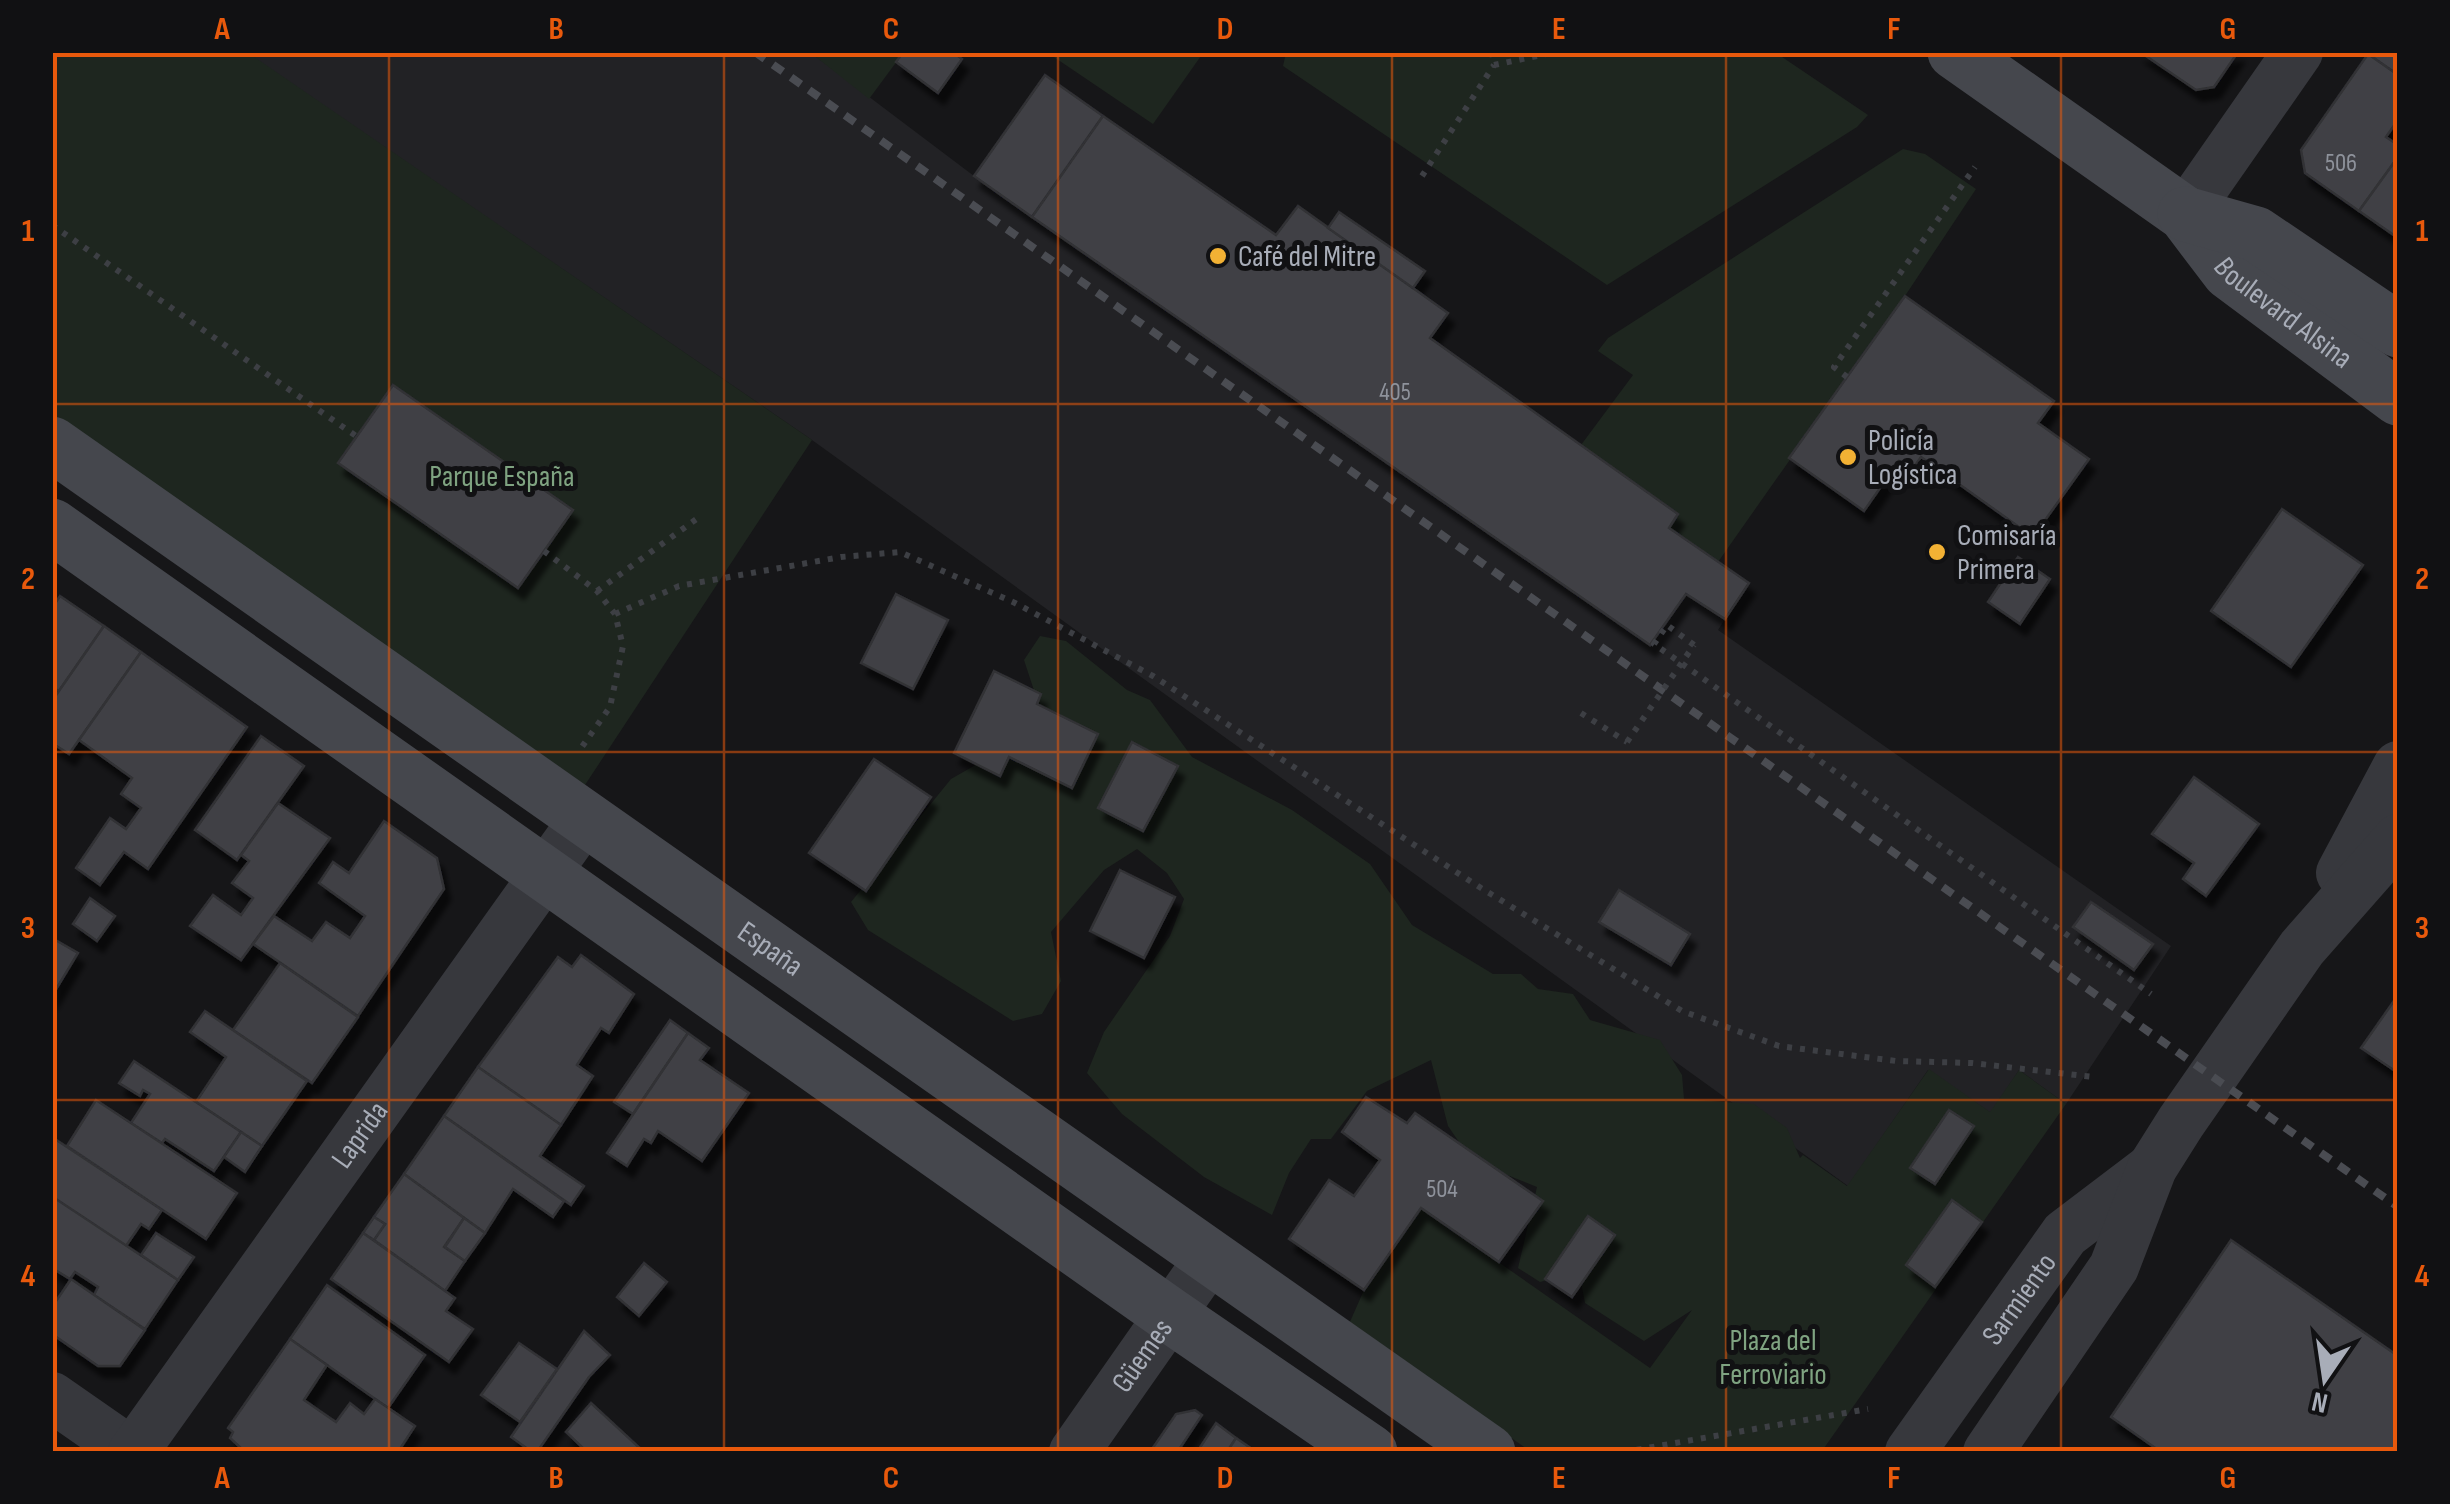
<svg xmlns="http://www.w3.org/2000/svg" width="2450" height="1504" viewBox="0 0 2450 1504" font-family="'Sofia Sans Condensed',sans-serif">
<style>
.built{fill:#222225}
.green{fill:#1e261f}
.building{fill:#404145;stroke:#303034;stroke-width:2.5;filter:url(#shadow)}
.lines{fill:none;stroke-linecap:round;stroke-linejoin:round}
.path{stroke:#3d3f44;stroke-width:6;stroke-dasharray:5 8;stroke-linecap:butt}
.street{stroke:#37383d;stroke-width:50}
.secondary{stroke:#45474d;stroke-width:55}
.rail{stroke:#4a4c52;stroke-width:8;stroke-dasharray:12 10;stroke-linecap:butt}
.path-bridge{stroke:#3d3f44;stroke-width:6;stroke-dasharray:5 8;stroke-linecap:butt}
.grid{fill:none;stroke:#e8590c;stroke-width:2.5;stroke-opacity:0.55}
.poi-dot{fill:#f2b134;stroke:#111113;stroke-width:4}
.labels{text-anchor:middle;stroke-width:10;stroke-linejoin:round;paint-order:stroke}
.number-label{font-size:25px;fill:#8e929b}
.poi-label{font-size:30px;fill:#a8adb8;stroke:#111113;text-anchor:start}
.street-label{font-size:30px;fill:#a8adb8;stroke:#111113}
.park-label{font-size:30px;fill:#7fa381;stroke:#111113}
.neatline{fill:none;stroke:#e8590c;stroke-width:4}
.grid-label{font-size:32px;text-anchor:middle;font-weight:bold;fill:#e8590c}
</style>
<defs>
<filter id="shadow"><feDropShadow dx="6" dy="11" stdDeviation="2.5" flood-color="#0009"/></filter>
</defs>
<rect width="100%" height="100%" fill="#161618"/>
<!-- built -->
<path class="built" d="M247 53H811L974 176 1649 645 1686 594 1725 619 1718 630 2171 946 2066 1104 2019 1070 1991 1113 1928 1070 1848 1186 812 440Z"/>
<!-- green -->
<g class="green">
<path d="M247 52 812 440 585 785 53 414V53Z"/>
<path d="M811 53H903L869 99Z"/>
<path d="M1048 53H1203L1153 124Z"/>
<path d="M1286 53H1776L1868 115 1857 127 1607 285 1283 66Z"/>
<path d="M1903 149 1925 154 1976 189 1905 296 1718 562 1669 528 1678 514 1581 445 1633 375 1598 351 1608 338Z"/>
<path d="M1040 636 1066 641 1127 690 1150 700 1192 757 1292 810 1370 864 1412 925 1493 974H1521L1538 989 1573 994 1590 1020 1660 1040 1682 1075 1684 1099 1754 1104 1787 1128 1800 1158 1803 1155 1847 1186 1929 1069 1990 1112 2019 1070 2066 1104 1822 1451H1530L1349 1324 1364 1290 1421 1208 1650 1368 1692 1310 1644 1341 1585 1303 1579 1271 1540 1282 1518 1268 1537 1187 1472 1161 1448 1126 1431 1060 1367 1091 1331 1139H1311L1289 1173 1272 1215 1204 1177 1122 1114 1087 1073 1104 1032 1170 936 1184 899 1167 873 1137 849 1104 870 1051 932 1061 981 1042 1014 1013 1021 868 930 851 902 951 779 986 759 1048 733 1024 660Z"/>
</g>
<!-- building -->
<g class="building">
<path d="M903 52H953L962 59 938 93 896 62Z"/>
<path d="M2140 52H2238L2214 87 2196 90Z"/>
<path d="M2369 52H2398V75L2368 54Z"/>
<path d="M2368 54 2398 75V120L2386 137 2398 145V157L2359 211 2305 173 2301 150Z"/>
<path d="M1045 75 1103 116 1032 217 974 176Z"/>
<path d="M1103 116 1276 235 1298 206 1448 313 1430 338 1678 514 1669 528 1749 583 1725 619 1686 594 1650 645 1032 217Z"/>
<path d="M2398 157V238L2359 211Z"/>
<path d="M1339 212 1425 271 1413 288 1328 228Z"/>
<path d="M1905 296 2054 401 2038 423 2089 459 2033 537 1921 457 1912 470 1899 461 1864 511 1789 458Z"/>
<path d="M393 385 573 510 518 588 338 463Z"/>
<path d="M2282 509 2363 565 2291 667 2211 611Z"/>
<path d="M2018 557 2050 579 2020 624 1988 602Z"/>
<path d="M896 594 948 620 913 689 861 663Z"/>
<path d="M60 596 104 626 59 691 52 687V608Z"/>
<path d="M104 626 141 652 69 754 52 743V701Z"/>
<path d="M141 652 247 727 148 869 124 852 100 885 76 868 110 818 126 829 141 808 121 794 132 778 79 740Z"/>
<path d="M994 671 1041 694 1037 704 1098 734 1072 788 1009 757 1000 776 954 753Z"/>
<path d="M261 736 304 766 237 860 195 830Z"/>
<path d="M1132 742 1178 766 1143 831 1098 808Z"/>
<path d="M874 759 931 797 866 891 809 853Z"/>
<path d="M2194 777 2259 824 2206 896 2183 879 2194 863 2152 834Z"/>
<path d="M278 803 330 838 241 960 190 926 213 895 241 915 253 898 232 883 249 861 241 855Z"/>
<path d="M384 821 437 858 444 889 358 1016 253 944 274 916 312 941 326 922 350 938 365 916 319 883 333 862 349 873Z"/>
<path d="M1120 870 1175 897 1144 958 1090 931Z"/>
<path d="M1619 890 1690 934 1671 965 1599 922Z"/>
<path d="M90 898 115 916 97 941 73 924Z"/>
<path d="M2091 902 2153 944 2134 970 2073 927Z"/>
<path d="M52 938 78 953 52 996Z"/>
<path d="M581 955 634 994 609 1033 601 1028 577 1065 593 1076 561 1125 478 1067 558 957 572 967Z"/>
<path d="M280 963 358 1017 312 1083 233 1030Z"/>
<path d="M2398 995V1073L2361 1048Z"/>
<path d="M205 1011 307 1081 262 1146 196 1102 226 1057 190 1032Z"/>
<path d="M670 1020 688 1033 633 1114 614 1102Z"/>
<path d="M688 1033 709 1048 700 1060 749 1093 702 1161 658 1131 651 1143 644 1139 627 1166 607 1153Z"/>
<path d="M134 1061 241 1132 214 1171 165 1139 162 1143 131 1123 150 1094 143 1090 140 1096 119 1083Z"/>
<path d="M478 1067 561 1125 540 1156 584 1186 571 1205 444 1116Z"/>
<path d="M1366 1097 1407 1123 1415 1113 1543 1201 1499 1262 1421 1208 1364 1290 1289 1239 1329 1180 1354 1196 1380 1160 1342 1132Z"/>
<path d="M96 1100 237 1193 206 1239 67 1146Z"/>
<path d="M1949 1110 1974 1126 1935 1184 1910 1168Z"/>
<path d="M444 1116 564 1201 553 1217 513 1189 485 1233 404 1174Z"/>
<path d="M241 1132 262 1146 245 1172 224 1157Z"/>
<path d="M52 1137 162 1210 149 1229 141 1224 126 1246 52 1198Z"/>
<path d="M404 1174 464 1218 444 1247 465 1261 445 1291 374 1240 385 1224 374 1217Z"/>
<path d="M53 1197 178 1280 145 1329 94 1295 98 1287 75 1272 70 1279 52 1268Z"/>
<path d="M1952 1200 1982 1222 1935 1287 1906 1265Z"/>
<path d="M1588 1216 1615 1235 1572 1297 1545 1279Z"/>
<path d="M374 1217 385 1224 374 1240 363 1233Z"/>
<path d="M464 1218 485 1233 465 1261 445 1247Z"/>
<path d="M156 1233 194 1257 178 1280 141 1255Z"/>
<path d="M363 1233 455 1298 446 1311 473 1329 449 1362 331 1279Z"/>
<path d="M2231 1240 2398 1356V1452H2161L2111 1417Z"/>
<path d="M644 1263 667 1282 639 1316 617 1297Z"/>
<path d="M71 1279 145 1330 120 1366H98L52 1334V1307Z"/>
<path d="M327 1285 425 1355 388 1408 290 1339Z"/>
<path d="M584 1331 610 1355 589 1377 537 1452H532L511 1437Z"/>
<path d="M290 1339 327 1365 304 1400 336 1422 350 1403 364 1414 375 1399 415 1426 398 1452H245L230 1438 233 1432 228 1428Z"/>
<path d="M519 1343 557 1369 520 1422 481 1395Z"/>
<path d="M591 1403 644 1452H587L566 1432Z"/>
<path d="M1195 1410 1202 1415 1180 1448 1185 1452H1150L1176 1414Z"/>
<path d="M1216 1423 1236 1438 1227 1452H1197Z"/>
<path d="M1236 1438 1255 1451V1452H1227Z"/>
</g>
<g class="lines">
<!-- path -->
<g class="path">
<path d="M1492 52 1494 65 1556 52"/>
<path d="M1422 176 1494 65"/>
<path d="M52 225 356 436"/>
<path d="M1847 377 1834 367 1975 167"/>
<path d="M544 551 597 591 615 614 623 646 610 707 579 751"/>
<path d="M597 591 702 515"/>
<path d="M615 614 679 586 841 557 900 552 1015 603 1153 676 1481 888 1682 1011 1779 1046 1896 1061 1972 1063 2093 1077"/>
<path d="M1694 645 1667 625 1654 644 2151 994"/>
<path d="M1581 713 1627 742"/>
<path d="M1624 1452 1868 1409"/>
</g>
<!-- street -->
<g class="street">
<path d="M2185 214 2298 52"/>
<path d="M2341 873 2398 766"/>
<path d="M52 1397 131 1452"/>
<path id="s1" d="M133 1452 585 818"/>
<path id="s2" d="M1074 1452 1210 1258"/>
<path id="s3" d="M1910 1452 2065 1234 2152 1168"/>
<path d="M1988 1452 2114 1267 2152 1168 2181 1122 2302 948 2398 839"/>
</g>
<!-- secondary -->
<g class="secondary">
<path id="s4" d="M1955 52 2185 214 2229 272 2398 398"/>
<path d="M2185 214 2256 234 2398 330"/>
<path id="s5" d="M52 444 1488 1452"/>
<path d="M52 526 1170 1315 1370 1452"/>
</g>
<!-- rail -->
<path class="rail" d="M755 52 2398 1207"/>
<!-- path-bridge -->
<path class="path-bridge" d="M1627 742 1694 645"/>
</g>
<!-- grid -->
<path class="grid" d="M389 52V1452M724 52V1452M1058 52V1452M1392 52V1452M1726 52V1452M2061 52V1452M52 404H2398M52 752H2398M52 1100H2398"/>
<!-- markers -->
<g class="poi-dot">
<circle cx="1218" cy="256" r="10"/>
<circle cx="1848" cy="457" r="10"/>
<circle cx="1937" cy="552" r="10"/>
</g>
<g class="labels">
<!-- number labels -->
<g class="number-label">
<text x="2341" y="171">506</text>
<text x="1395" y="400">405</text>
<text x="1442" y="1197">504</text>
</g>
<!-- poi labels -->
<g class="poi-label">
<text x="1238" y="266">Café del Mitre</text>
<text x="1868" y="450">Policía<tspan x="1868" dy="34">Logística</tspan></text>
<text x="1957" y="545">Comisaría<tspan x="1957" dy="34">Primera</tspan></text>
</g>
<!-- street labels -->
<g class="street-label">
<text dy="10" stroke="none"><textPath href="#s4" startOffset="422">Boulevard Alsina</textPath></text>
<text dy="10" stroke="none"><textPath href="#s5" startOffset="878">España</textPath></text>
<text dy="10" stroke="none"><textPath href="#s1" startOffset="390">Laprida</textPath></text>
<text dy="10" stroke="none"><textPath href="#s3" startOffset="188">Sarmiento</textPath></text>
<text dy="10" stroke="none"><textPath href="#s2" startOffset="118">Güemes</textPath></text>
</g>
<!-- park labels -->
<g class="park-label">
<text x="502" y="486">Parque España</text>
<text x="1773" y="1350">Plaza del<tspan x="1773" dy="34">Ferroviario</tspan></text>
</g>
</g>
<!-- border -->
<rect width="2450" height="1504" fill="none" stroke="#111113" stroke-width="110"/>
<!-- north arrow -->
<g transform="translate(2325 1379) rotate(193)" stroke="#111113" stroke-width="8" paint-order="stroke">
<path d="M0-8L18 38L0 25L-18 38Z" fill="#a8adb8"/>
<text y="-15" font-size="28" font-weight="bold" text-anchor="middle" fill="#a8adb8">N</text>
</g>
<rect x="55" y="55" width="2340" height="1394" class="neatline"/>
<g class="grid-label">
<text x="222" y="39">A</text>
<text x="556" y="39">B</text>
<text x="891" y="39">C</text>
<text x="1225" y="39">D</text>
<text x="1559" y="39">E</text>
<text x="1894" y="39">F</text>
<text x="2228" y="39">G</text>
<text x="28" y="241">1</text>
<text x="2422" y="241">1</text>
<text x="28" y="589">2</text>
<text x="2422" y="589">2</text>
<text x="28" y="938">3</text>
<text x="2422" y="938">3</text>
<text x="28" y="1286">4</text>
<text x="2422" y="1286">4</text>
<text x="222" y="1488">A</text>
<text x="556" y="1488">B</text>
<text x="891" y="1488">C</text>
<text x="1225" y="1488">D</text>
<text x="1559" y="1488">E</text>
<text x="1894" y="1488">F</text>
<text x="2228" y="1488">G</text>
</g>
</svg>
